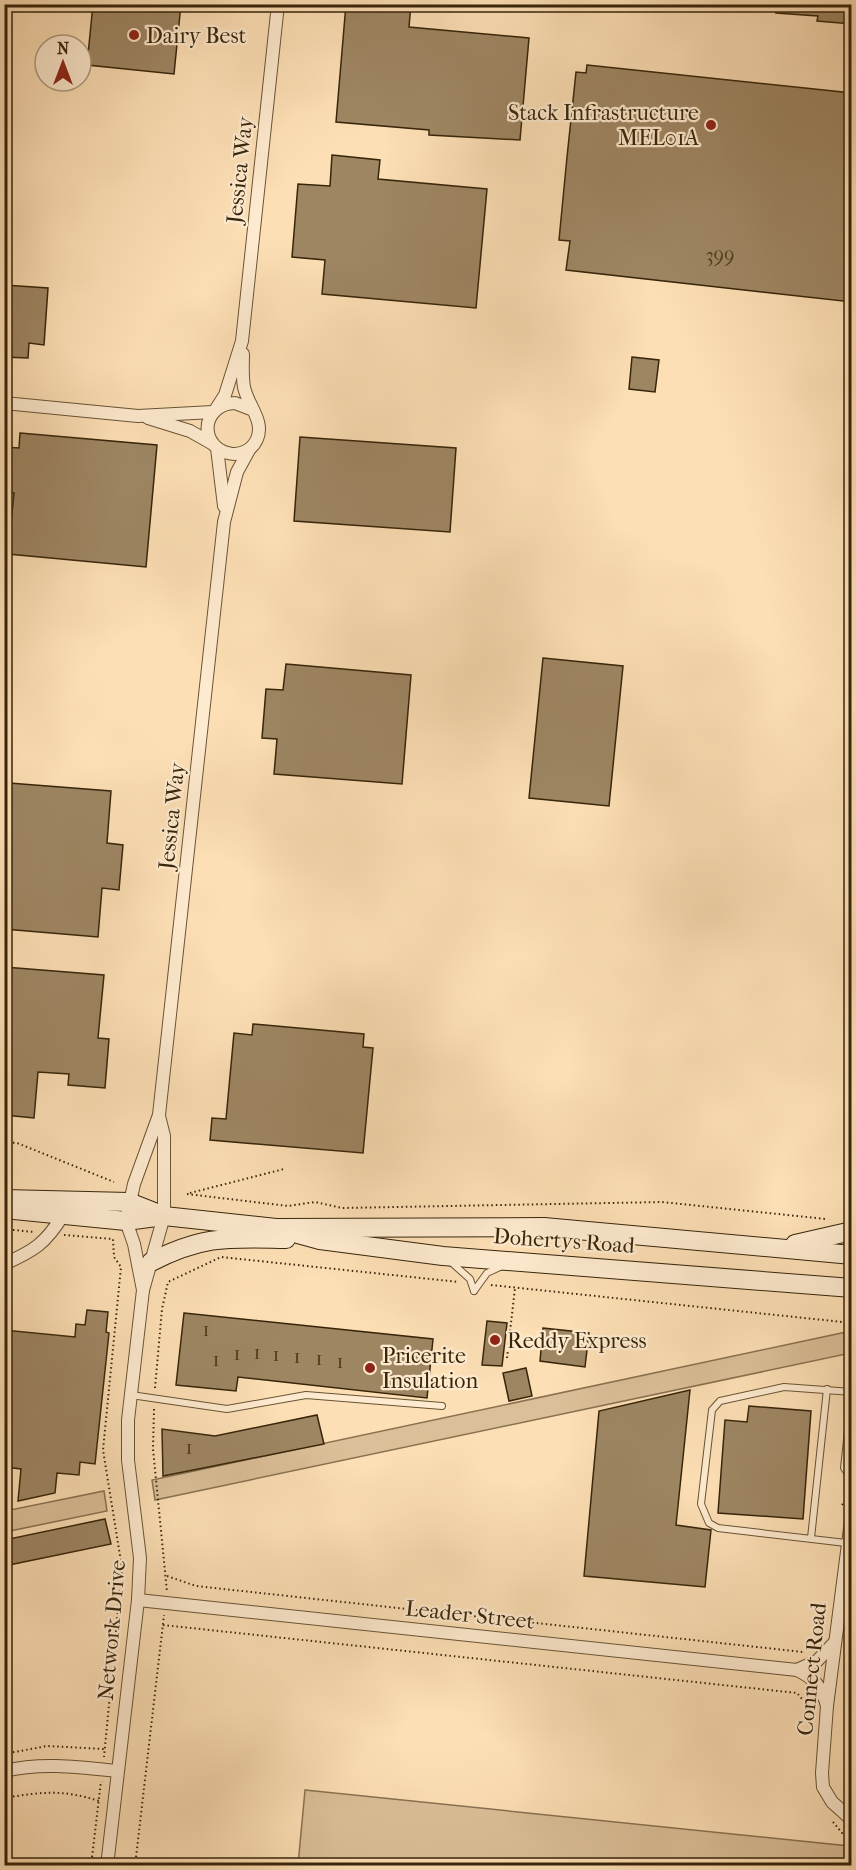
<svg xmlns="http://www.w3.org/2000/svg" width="856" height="1870" viewBox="0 0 856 1870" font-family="'IM FELL French Canon',serif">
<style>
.green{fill:#dbbf98;stroke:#897251;stroke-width:1.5}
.building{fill:#9e8663;stroke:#37250a;stroke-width:1.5}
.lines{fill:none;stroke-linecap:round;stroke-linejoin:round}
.service-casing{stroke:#685435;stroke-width:8}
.minor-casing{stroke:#685435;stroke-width:14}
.secondary-casing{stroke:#37250a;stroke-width:20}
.path{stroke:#37250a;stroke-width:2;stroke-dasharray:1.5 3;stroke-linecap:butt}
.service{stroke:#feeacf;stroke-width:6}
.minor{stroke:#feeacf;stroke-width:12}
.secondary{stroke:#feeacf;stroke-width:18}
.poi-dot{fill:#8f2418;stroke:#feeacf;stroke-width:2}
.labels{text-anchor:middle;stroke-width:4.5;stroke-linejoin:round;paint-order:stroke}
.number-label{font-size:20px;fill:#513d20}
.poi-label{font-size:22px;fill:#37250a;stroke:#feeacf;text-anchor:start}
.street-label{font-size:22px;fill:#37250a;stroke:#feeacf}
</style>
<rect width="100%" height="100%" fill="#fddfb5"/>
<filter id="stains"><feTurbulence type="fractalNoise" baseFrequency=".00333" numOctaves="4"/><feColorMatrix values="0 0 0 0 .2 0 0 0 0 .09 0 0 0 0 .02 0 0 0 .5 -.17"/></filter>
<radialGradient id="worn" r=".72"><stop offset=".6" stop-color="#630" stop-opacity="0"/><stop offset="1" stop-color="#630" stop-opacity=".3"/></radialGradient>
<!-- green -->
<g class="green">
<path d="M851 1331V1353L155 1500 152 1480Z"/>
<path d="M104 1491 107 1511 5 1532V1511Z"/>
<path d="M305 1790 849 1846 847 1865H298Z"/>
</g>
<!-- building -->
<g class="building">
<path d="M93 4H181L174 74 87 65Z"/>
<path d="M346 4H411L409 27 529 38 520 140 429 135V130L336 122Z"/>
<path d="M777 4H852V24L817 21 818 16 776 13Z"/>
<path d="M587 65 852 93V302L566 270 570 241 559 240 567 157 576 72 586 73Z"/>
<path d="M332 155 380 160 378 179 487 189 476 308 322 294 325 260 292 257 298 184 330 186Z"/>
<path d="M4 285 48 288 44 345 29 343 28 358 4 357Z"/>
<path d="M632 357 659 360 655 392 629 389Z"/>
<path d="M20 433 157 445 146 567 8 554 14 493H4V447L19 448Z"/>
<path d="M300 437 456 448 450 532 294 521Z"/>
<path d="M543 658 623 666 609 806 529 798Z"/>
<path d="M286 664 411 675 402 784 274 774 277 739 262 738 266 689 283 690Z"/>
<path d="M9 783 111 791 107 843 123 845 119 890 102 888 98 937 4 929V799H7Z"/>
<path d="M4 967 104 975 98 1038 109 1039 105 1088 68 1085 69 1074 38 1072 34 1118 4 1115Z"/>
<path d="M253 1024 364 1034 363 1047 373 1048 363 1153 210 1140 212 1118 226 1119 234 1033 252 1035Z"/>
<path d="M87 1310 108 1312 106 1332 109 1333 95 1464 80 1462 79 1475 57 1473 55 1493 18 1501 21 1469 5 1467 4 1330 75 1337 76 1324 85 1325Z"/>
<path d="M184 1313 433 1339 427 1398 238 1377 236 1391 176 1385Z"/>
<path d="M487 1321 507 1323 502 1366 482 1365Z"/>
<path d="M543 1328 589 1333 585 1367 540 1361Z"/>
<path d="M526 1368 532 1396 509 1401 503 1373Z"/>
<path d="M690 1390 676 1525 711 1530 705 1587 584 1576 599 1411Z"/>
<path d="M749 1406 811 1411 803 1519 718 1513 725 1420 747 1422Z"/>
<path d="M317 1415 324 1444 163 1476 162 1429 215 1436Z"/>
<path d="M105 1519 111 1544 4 1566V1540Z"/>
</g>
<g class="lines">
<defs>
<g id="service">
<path d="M451 1262 470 1279 474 1291"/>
<path d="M474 1291 487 1273 502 1266"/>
<path d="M852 1394 844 1468 852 1479"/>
<path d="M131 1395 227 1409 306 1395 442 1406"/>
<path d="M811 1538 827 1389"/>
<path d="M846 1543 718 1528 709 1523 701 1504 712 1410 720 1401 784 1387 852 1392"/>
</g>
<g id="minor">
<path d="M243 354C243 365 242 376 244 387 247 404 265 421 257 439 247 462 213 457 208 433 205 416 219 403 235 403L253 410"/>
<path d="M4 403 138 416 213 412"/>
<path d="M216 409 225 395 242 341 278 4"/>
<path d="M148 418 190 431 213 444"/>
<path d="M217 448 224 506"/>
<path d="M4 1264C34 1251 46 1243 63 1215"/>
<path d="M143 1290 134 1244 126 1221 134 1184 159 1115 224 522 237 472 249 450"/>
<path d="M852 1513 827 1706 822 1773 823 1787 832 1802 852 1820"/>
<path d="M138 1600 797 1670C814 1678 822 1687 827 1706"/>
<path d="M797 1670 817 1661 834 1643"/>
<path d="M4 1771C42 1762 79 1767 117 1771"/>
<path d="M107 1866 138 1600 140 1558 128 1460V1420L143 1290 164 1216V1136L159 1116"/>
</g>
<g id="secondary">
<path d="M4 1199 129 1202 162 1215"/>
<path d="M4 1209 126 1221 164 1216 276 1228 544 1227 852 1255"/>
<path d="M298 1234 320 1240 443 1256 852 1288"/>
<path d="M795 1244 852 1231"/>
<path d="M151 1262C204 1235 228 1238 286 1239"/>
</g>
</defs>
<!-- service casing -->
<use href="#service" class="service-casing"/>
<!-- minor casing -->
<use href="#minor" class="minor-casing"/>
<!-- secondary casing -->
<use href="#secondary" class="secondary-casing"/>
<!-- path -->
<g class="path">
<path d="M4 1142 17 1143 114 1182"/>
<path d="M190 1193 284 1169"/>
<path d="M187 1194 288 1206 315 1202 342 1208 662 1202 826 1219"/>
<path d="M4 1229 34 1232"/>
<path d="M64 1235 113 1239 114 1257 121 1267 103 1450 122 1568 104 1757"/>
<path d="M491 1285 852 1323"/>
<path d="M507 1358 515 1288"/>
<path d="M155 1388 162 1309 168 1282 221 1257 459 1282"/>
<path d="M154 1409 153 1449 167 1592"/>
<path d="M842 1505 852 1492"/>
<path d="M167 1576 196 1586 803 1652"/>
<path d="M163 1625 797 1693 813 1712"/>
<path d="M4 1754 47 1746 104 1749"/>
<path d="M4 1798C42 1792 62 1789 99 1801"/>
<path d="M833 1822 852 1845"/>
<path d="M91 1866 101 1781"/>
<path d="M135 1866 164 1615"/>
</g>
<!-- service -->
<use href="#service" class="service"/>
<!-- minor -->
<use href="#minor" class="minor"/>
<!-- secondary -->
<use href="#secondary" class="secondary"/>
</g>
<!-- markers -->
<g class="poi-dot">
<circle cx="134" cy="35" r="6"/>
<circle cx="711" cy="125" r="6"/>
<circle cx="495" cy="1340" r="6"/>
<circle cx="370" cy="1368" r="6"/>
</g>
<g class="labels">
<!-- number labels -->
<g class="number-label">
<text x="720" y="262">399</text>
<text x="206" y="1336">1</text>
<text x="257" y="1359">1</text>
<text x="237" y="1360">1</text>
<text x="276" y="1361">1</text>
<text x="297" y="1363">1</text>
<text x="319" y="1365">1</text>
<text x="216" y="1366">1</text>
<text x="340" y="1368">1</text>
<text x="189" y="1454">1</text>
</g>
<!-- poi labels -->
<g class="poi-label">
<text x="146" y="43">Dairy Best</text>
<text x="699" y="120" text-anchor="end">Stack Infrastructure<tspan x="699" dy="25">MEL01A</tspan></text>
<text x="507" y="1348">Reddy Express</text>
<text x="382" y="1363">Pricerite<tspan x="382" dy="25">Insulation</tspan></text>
</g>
<!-- street labels -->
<g class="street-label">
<text transform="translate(239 170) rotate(-84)" y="8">Jessica Way</text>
<text transform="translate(171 816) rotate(-84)" y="8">Jessica Way</text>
<text transform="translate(564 1240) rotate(4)" y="8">Dohertys Road</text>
<text transform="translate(470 1614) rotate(6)" y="8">Leader Street</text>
<text transform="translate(111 1630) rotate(-85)" y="8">Network Drive</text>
<text transform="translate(811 1669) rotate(-84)" y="8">Connect Road</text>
</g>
</g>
<!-- margin -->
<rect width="856" height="1870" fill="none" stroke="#fddfb5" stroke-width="24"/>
<rect x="6" y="6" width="844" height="1858" fill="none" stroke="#37250a" stroke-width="3"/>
<rect x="12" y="12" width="832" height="1846" fill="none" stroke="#37250a" stroke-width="1.5"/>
<!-- north arrow -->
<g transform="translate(63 63)"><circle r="28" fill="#feeacf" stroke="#ae9b80" stroke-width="1.5"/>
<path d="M0-4.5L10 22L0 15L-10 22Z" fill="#8f2418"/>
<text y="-9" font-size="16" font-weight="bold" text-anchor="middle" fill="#37250a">N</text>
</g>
<rect width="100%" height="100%" filter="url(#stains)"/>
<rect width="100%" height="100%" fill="url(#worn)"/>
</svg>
